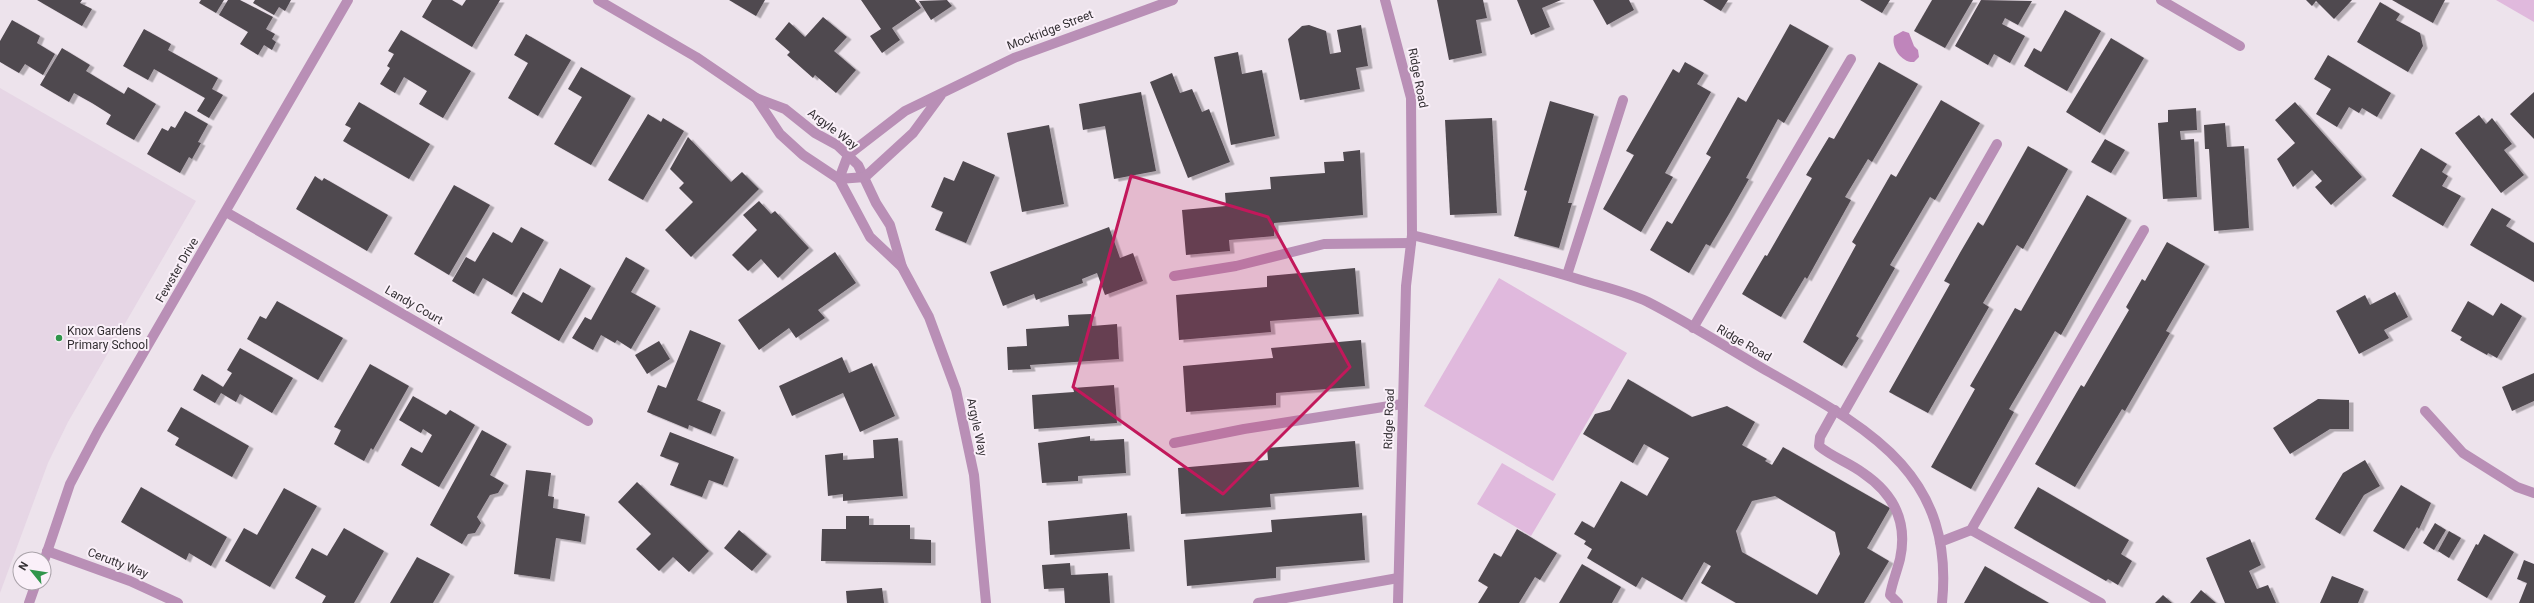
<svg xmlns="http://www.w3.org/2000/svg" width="2534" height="603" viewBox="0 0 2534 603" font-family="Roboto,sans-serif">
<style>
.built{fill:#e6d6e5}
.green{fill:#e0b9dd}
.water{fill:#bf85bb}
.building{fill:#50484f;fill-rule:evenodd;filter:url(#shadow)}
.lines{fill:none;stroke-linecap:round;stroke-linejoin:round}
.minor{stroke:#b98fb6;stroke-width:10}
.marked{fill:#c2185b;fill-opacity:0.2;stroke:#c2185b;stroke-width:3;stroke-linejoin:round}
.poi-dot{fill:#30954b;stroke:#faf0f9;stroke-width:1.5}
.labels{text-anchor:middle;stroke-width:4;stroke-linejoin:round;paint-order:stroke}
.street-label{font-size:12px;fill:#332f33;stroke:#faf0f9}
.poi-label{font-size:12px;fill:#332f33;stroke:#faf0f9;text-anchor:start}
</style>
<defs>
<filter id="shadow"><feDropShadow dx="4.5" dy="2.5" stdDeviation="0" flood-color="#0004"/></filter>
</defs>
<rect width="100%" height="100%" fill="#ede3ec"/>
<!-- built -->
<path class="built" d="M0 88 196 201 68 422 48 463 0 593Z"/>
<!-- green -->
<g class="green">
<path d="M2496 0H2534V22Z"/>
<path d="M1499 278 1627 353 1553 481 1424 406Z"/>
<path d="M1502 463 1556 494 1531 536 1477 504Z"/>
</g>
<!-- water -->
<path class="water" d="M1903 31 1909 33 1914 46 1918 50 1919 57 1914 62C1902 63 1891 48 1894 36Z"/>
<!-- building -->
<g class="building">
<path d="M37 0H82L80 3 92 9 82 26Z"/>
<path d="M201 0H224L216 13 199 3Z"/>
<path d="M228 0H240L273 17 266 29 275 34 272 39 276 42 272 50 264 45 258 55 240 44 248 32 219 15Z"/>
<path d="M255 0H291L285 11 279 7 274 15 253 3Z"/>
<path d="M432 0H452L462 6 466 0H500L472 47 422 17Z"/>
<path d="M729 0H765L756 16Z"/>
<path d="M861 0H915L921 8 892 28 900 40 882 53 870 36 881 29Z"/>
<path d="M947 0 952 6 931 20 919 1Z"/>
<path d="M1437 0H1483L1487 18 1476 20 1482 53 1449 60Z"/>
<path d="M1517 0H1561L1542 8 1550 27 1531 35Z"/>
<path d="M1593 0H1629L1634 10 1607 25Z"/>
<path d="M1703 0H1728L1721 11Z"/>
<path d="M1860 0H1890L1882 13Z"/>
<path d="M1932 0H1973L1945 48 1914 31Z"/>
<path d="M1981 0 2032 1 2018 25 2005 18 2002 24 2025 36 2010 63 1994 54 1988 65 1955 46Z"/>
<path d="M2306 0H2352L2334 19 2316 1 2312 6Z"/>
<path d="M2392 0H2445L2433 23Z"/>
<path d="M2380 2 2400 14 2396 20 2420 33 2423 46 2408 72 2357 42Z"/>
<path d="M2065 10 2101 31 2067 91 2024 66 2034 48 2041 52Z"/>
<path d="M823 17 847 37 834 51 856 70 836 93 815 75 813 78 787 55 790 52 775 39 789 22 805 37Z"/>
<path d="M12 20 40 36 37 43 55 54 43 75 25 64 19 73 0 62V41Z"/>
<path d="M1790 24 1829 46 1784 123 1778 119 1746 178 1749 179 1729 214 1710 246 1706 244 1689 273 1650 250 1667 221 1672 224 1711 157 1706 154 1738 97 1746 102Z"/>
<path d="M1309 25 1326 31 1330 54 1341 52 1337 30 1361 25 1368 66 1356 68 1360 89 1300 100 1288 39 1302 26Z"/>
<path d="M144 29 171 44 168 50 218 78 212 89 223 95 209 118 197 111 205 98 154 69 148 80 123 66Z"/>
<path d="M401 30 471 71 443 118 419 104 427 91 404 77 395 93 380 84 390 68 387 66 394 54 388 51Z"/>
<path d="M526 34 571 60 538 116 508 98 528 63 514 55Z"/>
<path d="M2111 38 2144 58 2100 133 2066 112Z"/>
<path d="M62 48 90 65 86 71 104 82 124 94 128 87 156 104 134 140 106 124 111 115 92 103 74 93 69 102 40 85Z"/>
<path d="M1238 52 1242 74 1262 70 1275 136 1231 145 1214 57Z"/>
<path d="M2328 55 2391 93 2377 117 2362 108 2359 113 2349 107 2337 127 2316 114 2331 89 2314 79Z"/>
<path d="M1685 62 1704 73 1697 84 1711 92 1665 173 1673 177 1641 232 1603 209 1634 155 1626 151 1673 69 1679 73Z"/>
<path d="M1879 62 1918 84 1872 162 1868 159 1845 197 1851 200 1807 279 1805 277 1781 317 1742 294 1765 255 1767 256 1812 178 1806 175 1829 137 1834 139Z"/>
<path d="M581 67 631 96 591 165 554 144 582 97 568 89Z"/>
<path d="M1172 73 1180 93 1192 89 1202 112 1209 109 1230 162 1188 178 1150 82Z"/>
<path d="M1141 92 1156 171 1114 179 1105 126 1083 130 1079 104Z"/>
<path d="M2534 92V139L2510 114Z"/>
<path d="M1941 100 1980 123 1935 200 1930 197 1890 265 1895 268 1856 336 1859 338 1842 366 1803 342 1856 245 1852 242 1891 174 1896 177Z"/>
<path d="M1550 101 1594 114 1568 203H1572L1559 248 1514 236 1527 191 1524 190Z"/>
<path d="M359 102 430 144 409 179 343 141 351 128 345 125Z"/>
<path d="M2295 102 2362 177 2331 205 2315 187 2322 181 2312 170 2293 187 2277 159 2295 143 2275 120Z"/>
<path d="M2196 108 2197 130 2180 131 2181 140 2194 139 2197 197 2163 199 2158 123 2168 122V110Z"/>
<path d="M185 111 208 124 198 142 201 143 192 159 189 157 180 173 147 154 162 128 168 131 171 126 175 128Z"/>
<path d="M648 114 661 122 663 118 684 131 643 200 608 180Z"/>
<path d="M2479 115 2486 124 2492 118 2512 144 2504 150 2524 175 2501 193 2455 133Z"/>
<path d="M1492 118 1497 213 1450 215 1445 120Z"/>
<path d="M2225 123 2227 147 2244 146 2249 228 2214 231 2209 149H2205L2204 125Z"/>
<path d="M1049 125 1064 204 1022 212 1007 133Z"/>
<path d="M688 137 731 182 742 172 759 189 691 257 665 230 693 202 679 188 684 183 670 169Z"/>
<path d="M2105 139 2125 150 2111 173 2091 162Z"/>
<path d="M2028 146 2068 169 2023 249 2017 245 1983 303 1989 307 1928 413 1889 392 1950 284 1944 281 1961 251 1978 222 1983 226Z"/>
<path d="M2421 148 2447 164 2442 172 2448 176 2442 186 2461 196 2443 226 2392 196Z"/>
<path d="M1360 150 1363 215 1274 223V236L1229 240 1230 251 1186 255 1182 210 1226 206 1225 193 1271 189 1270 177 1325 173 1324 162 1344 161 1343 152Z"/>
<path d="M963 161 995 175 966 243 935 230 943 212 931 207 944 177 954 181Z"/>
<path d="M315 176 322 181 324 178 388 215 367 251 296 209Z"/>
<path d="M454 185 490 205 449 275 414 254Z"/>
<path d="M2087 195 2127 218 2061 335 2055 331 2009 409 2014 412 1971 489 1931 467 1975 389 1970 386 2015 308 2021 311Z"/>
<path d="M759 201 771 214 775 211 809 248 778 278 761 259 748 271 732 255 757 230 743 215Z"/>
<path d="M2492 208 2511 219 2506 226 2534 243V282L2470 245Z"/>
<path d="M521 227 544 240 512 295 483 278 474 294 452 281 466 257 475 262 493 232 512 243Z"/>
<path d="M1109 227 1120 258 1133 253 1143 281 1105 295 1097 273 1082 279 1083 283 1036 300 1034 294 1003 306 990 272Z"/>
<path d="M2167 242 2205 264 2166 331 2170 333 2125 411 2122 409 2075 487 2035 464 2081 385 2084 387 2129 310 2126 307 2142 279 2145 281Z"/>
<path d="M835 252 856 283 818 310 825 318 796 338 789 328 759 350 738 320Z"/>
<path d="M626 257 645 268 631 292 656 306 631 349 617 340 615 343 601 335 593 350 572 338 585 317 591 320Z"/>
<path d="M560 268 591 286 559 341 511 313 523 292 542 303Z"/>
<path d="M1355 268 1359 314 1270 321 1271 332 1179 340 1176 295 1267 287V276Z"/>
<path d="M2395 292 2408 317 2384 330 2389 338 2359 354 2336 311 2365 295 2370 305Z"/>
<path d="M277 301 343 338 318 380 247 339 260 316 266 319Z"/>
<path d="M2468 301 2493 316 2501 303 2522 316 2497 358 2488 353 2487 355 2460 340 2462 337 2451 331Z"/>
<path d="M1091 314 1092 326 1117 324 1119 359 1030 365 1031 369 1008 370 1007 347 1027 346 1026 329 1069 326 1068 315Z"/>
<path d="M690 330 721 343 697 400 721 410 711 434 689 425 688 429 647 412 658 385 666 388Z"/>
<path d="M1361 340 1365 386 1276 393V405L1186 412 1183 366 1273 358 1271 348Z"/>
<path d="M659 341 670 359 647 374 635 355Z"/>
<path d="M240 348 293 378 272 413 240 394 236 402 221 393 215 403 193 390 202 374 223 387 232 373 227 370Z"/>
<path d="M842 357 849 373 872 363 895 416 860 432 843 393 792 416 779 386Z"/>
<path d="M370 364 409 386 373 450 371 448 364 461 334 444 341 430 334 427Z"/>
<path d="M2534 373V401L2512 411 2502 387Z"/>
<path d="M1628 379 1692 417 1727 406 1755 422 1742 445 1767 459 1765 461 1772 465 1783 447 1890 508 1867 548 1889 561 1864 603H1736L1701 583 1711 566 1704 562 1682 600 1642 577 1636 587 1587 558 1592 549 1584 544 1586 541 1574 534 1582 521 1594 528 1621 481 1647 496 1669 458 1644 444 1633 463 1583 434 1595 414 1610 410ZM1775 496 1835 532 1840 554 1817 595 1742 552 1736 531 1752 501Z"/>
<path d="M1114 385 1117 423 1034 429 1032 395 1074 392 1073 388Z"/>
<path d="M413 396 446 415 450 410 475 425 439 487 401 465 411 447 422 453 432 435 423 429 421 433 399 420Z"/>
<path d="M2318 399 2349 400V429H2330L2290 454 2273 428Z"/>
<path d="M181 407 249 446 232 477 175 445 179 438 167 431Z"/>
<path d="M482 430 507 444 490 475 504 483 498 493 490 495 477 517 481 523 475 533 468 534 462 544 430 525Z"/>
<path d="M670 432 734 457 723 485 709 480 702 497 670 485 679 463 660 456Z"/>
<path d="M1090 436V441L1124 439 1126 473 1078 476V481L1042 483 1038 443Z"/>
<path d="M898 438 903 496 843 501V494L828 496 825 455 843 453V460L874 458 873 440Z"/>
<path d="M1355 441 1359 487 1270 494 1271 507 1181 514 1178 468 1268 460 1267 448Z"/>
<path d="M2365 460 2380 486 2364 495 2340 534 2315 519 2343 473Z"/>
<path d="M526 470 551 473 548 496 554 497 553 508 585 514 581 542 556 538 550 579 514 574Z"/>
<path d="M637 482 709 551 689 572 673 557 659 571 636 549 651 534 618 502Z"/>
<path d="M2401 485 2431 503 2419 529 2417 527 2404 549 2373 531Z"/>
<path d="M141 487 227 537 211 566 189 553 186 560 121 522Z"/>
<path d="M2038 487 2129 540 2121 554 2132 561 2118 585 2108 579 2106 581 2014 528Z"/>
<path d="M284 488 317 506 270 587 225 561 244 528 257 535Z"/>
<path d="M1127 513 1130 549 1050 555 1048 521Z"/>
<path d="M1362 513 1365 560 1276 567V578L1187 586 1184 540 1272 532 1271 520Z"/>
<path d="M846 516H869V525H910V539L931 540V563L821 561 822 529H846Z"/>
<path d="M2435 523 2446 530 2434 550 2423 543Z"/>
<path d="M344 528 384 551 354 603H322L326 596 295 578 312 548 327 556Z"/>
<path d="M1517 529 1557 553 1540 580 1535 577 1519 603H1478L1488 587 1478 581 1494 553 1501 557Z"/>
<path d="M739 530 767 554 752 571 724 548Z"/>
<path d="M2449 531 2461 538 2449 558 2438 551Z"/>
<path d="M2484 534 2514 552 2487 598 2457 580 2476 544 2478 545Z"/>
<path d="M2250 539 2261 565 2249 571 2257 589 2268 585 2276 603H2225L2206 558Z"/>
<path d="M417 557 450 574 433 603H390Z"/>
<path d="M2524 560 2534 564V603H2519L2527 583 2517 579Z"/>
<path d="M1070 563 1071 575 1108 573 1110 603H1065L1064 588 1044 589 1042 565Z"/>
<path d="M1582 564 1621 587 1612 603H1559Z"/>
<path d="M1985 566 2014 583 2049 603H1964Z"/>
<path d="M2332 576 2364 589 2358 603H2320Z"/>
<path d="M882 588 884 603H847L846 591Z"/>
<path d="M2201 590 2216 603H2190Z"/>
<path d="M2163 595 2172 603H2155Z"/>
</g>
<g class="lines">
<!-- minor -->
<g class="minor">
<path d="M598 0 696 57 756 98 785 109 815 133 837 145 858 165 876 203 890 225 902 267 929 317 956 390 974 475 986 603"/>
<path d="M1385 0 1411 98 1412 235 1406 286 1398 603"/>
<path d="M2161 0 2240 46"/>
<path d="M941 95 913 133 865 177 839 179 848 155 905 111 1014 58 1173 0"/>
<path d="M756 98 780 134 803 155 839 179 870 237 902 267"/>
<path d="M226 212 588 421"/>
<path d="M1412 235C1469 249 1526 263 1581 280 1604 287 1627 292 1648 302 1689 323 1729 349 1769 372 1867 428 1955 472 1942 603"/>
<path d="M1567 275 1623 100"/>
<path d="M1174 276 1236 266 1324 244 1411 243"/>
<path d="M1693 328 1851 59"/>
<path d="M1835 410 1820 437 1819 446C1832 457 1850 463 1863 473 1894 494 1908 522 1900 559 1897 571 1892 583 1890 595L1898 603"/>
<path d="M2425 411 2463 453 2517 487 2534 493"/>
<path d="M1843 414 1997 144"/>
<path d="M1174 443 1244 429 1402 404"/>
<path d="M1971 530 2101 603"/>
<path d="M1940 542 1971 530 2144 230"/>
<path d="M47 551 130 581 178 603"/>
<path d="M44 561 70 484 98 431 348 0"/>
<path d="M29 603 36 583"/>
<path d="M1258 603 1398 578"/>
</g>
</g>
<!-- marked area -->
<path class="marked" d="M1131 176 1268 217 1350 367 1223 494 1073 387Z"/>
<!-- markers -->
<circle class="poi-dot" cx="59" cy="338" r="4"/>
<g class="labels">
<!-- street labels -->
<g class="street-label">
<text transform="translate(1050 30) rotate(-21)" y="4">Mockridge Street</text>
<text transform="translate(1418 78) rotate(79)" y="4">Ridge Road</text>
<text transform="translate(833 129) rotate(37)" y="4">Argyle Way</text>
<text transform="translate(177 270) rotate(-60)" y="4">Fewster Drive</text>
<text transform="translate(414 305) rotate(30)" y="4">Landy Court</text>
<text transform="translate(1744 343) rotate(30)" y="4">Ridge Road</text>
<text transform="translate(1389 419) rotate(-88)" y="4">Ridge Road</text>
<text transform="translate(977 427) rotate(78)" y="4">Argyle Way</text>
<text transform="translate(118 563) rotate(21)" y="4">Cerutty Way</text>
</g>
<!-- poi labels -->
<g class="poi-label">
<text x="67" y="335">Knox Gardens<tspan x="67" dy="14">Primary School</tspan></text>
</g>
</g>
<!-- north arrow -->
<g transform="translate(32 571) rotate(300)"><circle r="19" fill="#faf0f9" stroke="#aaa3aa"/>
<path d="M0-3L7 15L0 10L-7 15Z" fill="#30954b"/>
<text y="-6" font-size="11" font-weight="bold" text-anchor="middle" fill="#332f33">N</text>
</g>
</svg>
